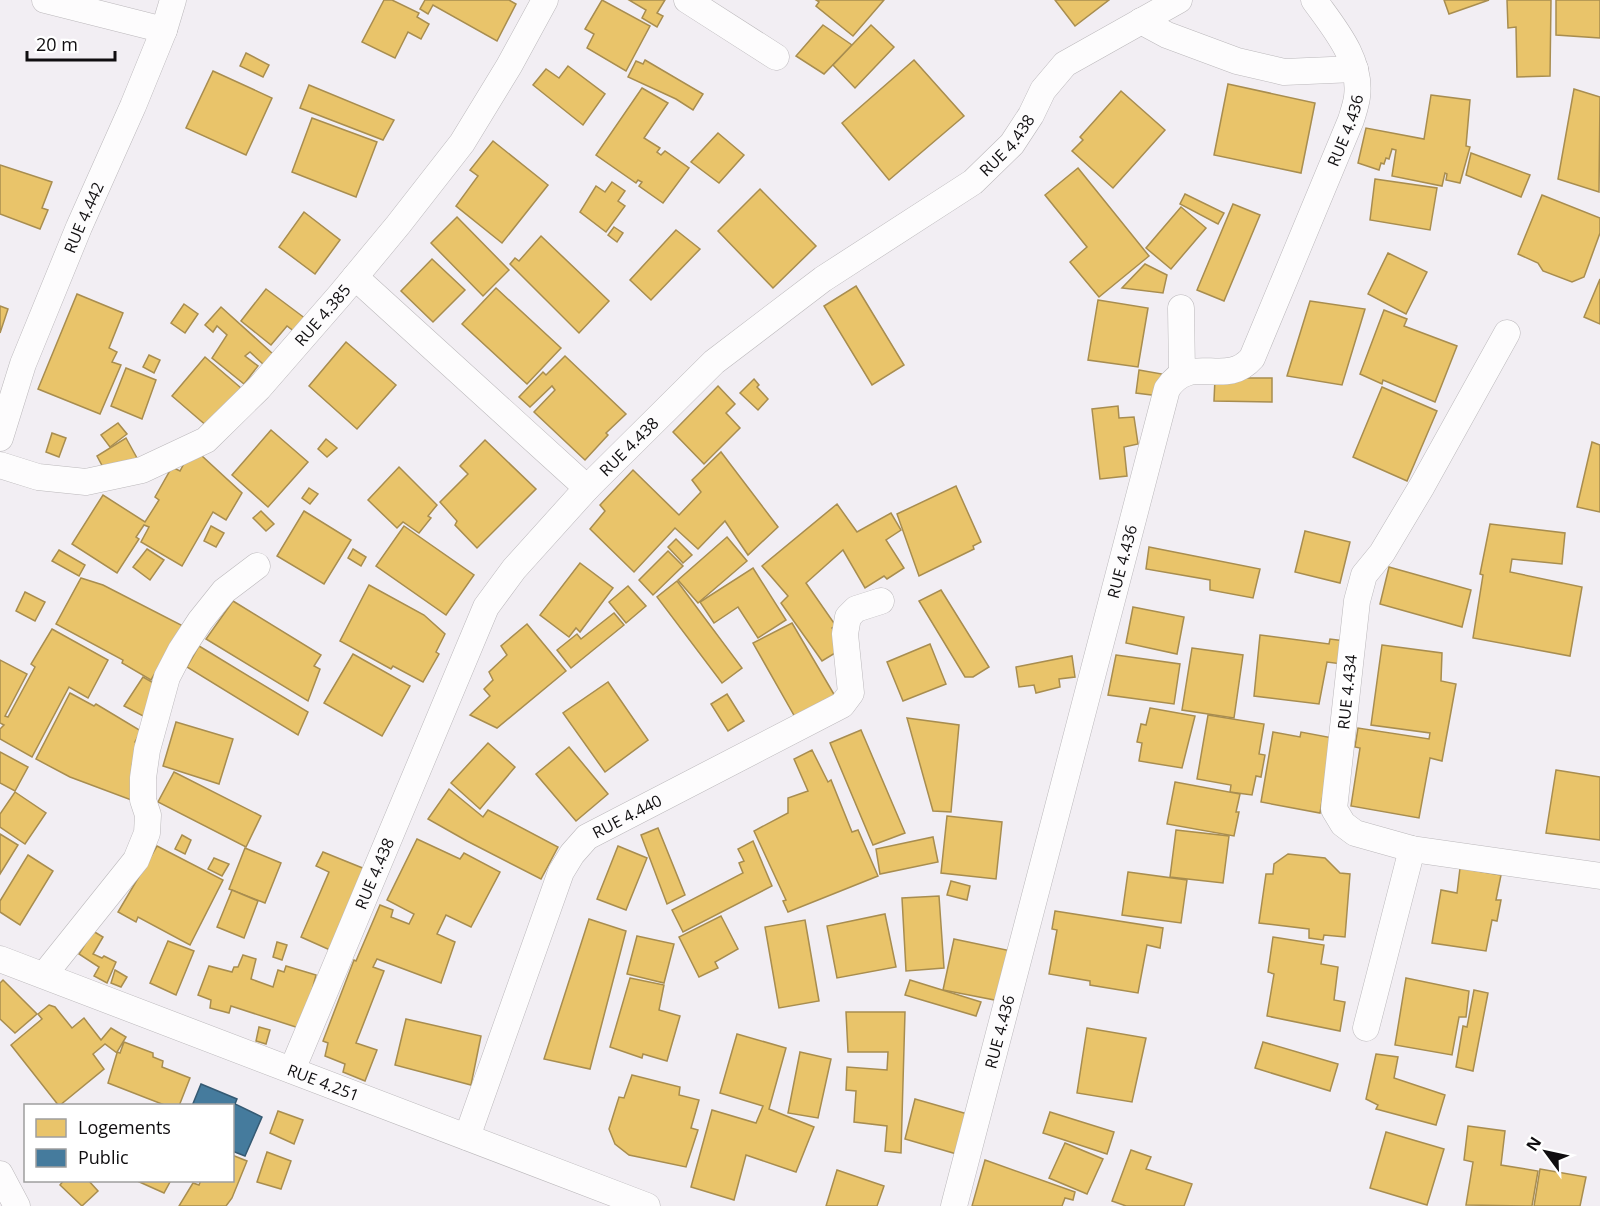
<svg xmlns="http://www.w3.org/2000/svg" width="1600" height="1206" viewBox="0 0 1600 1206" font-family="'Open Sans',sans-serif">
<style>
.homes{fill:#e9c46a;stroke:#a88d4f;stroke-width:1.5}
.public{fill:#457b9d;stroke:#355a73;stroke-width:1.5}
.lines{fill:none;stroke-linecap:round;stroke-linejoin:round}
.street-casing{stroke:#bbb8bb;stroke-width:27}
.street{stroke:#fdfcfd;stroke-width:26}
.labels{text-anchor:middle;stroke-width:6;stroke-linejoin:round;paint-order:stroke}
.street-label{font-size:16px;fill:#100e10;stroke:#fff}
</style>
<rect width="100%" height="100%" fill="#f2eef3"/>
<!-- homes -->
<g class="homes">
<path d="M384 0H392L419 13 417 17 429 24 421 39 408 32 395 58 362 42Z"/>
<path d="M425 0H509L516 4 497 41 433 5 428 14 420 9Z"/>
<path d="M602 0 650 26 626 71 587 48 594 34 585 29Z"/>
<path d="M629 0H665L657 13 663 16 657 27 642 18 646 10Z"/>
<path d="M816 0H884L853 36 816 6 819 2Z"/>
<path d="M1055 0H1109L1075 26Z"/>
<path d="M1444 0H1489L1449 14Z"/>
<path d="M1507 0H1551L1550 76 1517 77 1516 27 1508 28Z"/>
<path d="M1556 0H1600V38L1556 35Z"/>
<path d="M823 25 852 45 824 74 796 56Z"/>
<path d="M871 25 894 47 855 88 833 65Z"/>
<path d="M246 53 269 65 263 77 240 66Z"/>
<path d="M645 60 703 94 693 110 676 99 628 77 636 61 643 64Z"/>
<path d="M914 60 964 116 889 180 842 123Z"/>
<path d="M568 66 605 94 583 125 533 85 546 69 559 78Z"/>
<path d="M213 71 272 98 246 155 186 128Z"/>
<path d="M1228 84 1315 103 1301 173 1214 155Z"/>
<path d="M309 85 394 120 383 140 300 108Z"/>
<path d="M642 88 668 103 644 138 660 148 657 152 661 155 665 151 689 168 663 203 639 186 642 182 638 180 636 183 596 155Z"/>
<path d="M1574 89 1600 97 1599 192 1558 179Z"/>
<path d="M1121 91 1165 130 1113 188 1072 151 1083 140 1080 137Z"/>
<path d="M1431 95 1470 100 1466 146 1470 147 1460 183 1446 180 1447 174 1445 173 1442 186 1392 176 1396 150 1392 149 1389 159 1386 158 1384 164 1381 163 1379 170 1358 163 1366 128 1424 139Z"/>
<path d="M312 118 377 142 356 197 292 172Z"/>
<path d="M718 133 744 155 719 183 691 162Z"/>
<path d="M493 141 548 185 502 243 456 206 478 176 470 170Z"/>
<path d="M1471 153 1530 175 1521 197 1466 175Z"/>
<path d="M0 165 52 182 42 208 48 210 40 229 0 214Z"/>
<path d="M1078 168 1149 256 1099 297 1070 262 1087 247 1045 195Z"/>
<path d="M1375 179 1437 188 1430 230 1370 220Z"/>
<path d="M612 182 625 191 618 201 625 206 606 232 580 212 596 186 605 192Z"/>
<path d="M760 189 816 246 773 288 718 231Z"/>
<path d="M1185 194 1224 213 1218 224 1180 204Z"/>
<path d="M1542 195 1600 218V233L1584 277 1572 282 1543 271 1538 263 1518 254Z"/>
<path d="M1233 204 1260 215 1224 301 1197 290Z"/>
<path d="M1181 207 1206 228 1171 269 1146 248Z"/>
<path d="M304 212 340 240 315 274 279 247Z"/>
<path d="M457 217 509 270 483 296 431 243Z"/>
<path d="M614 227 623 233 617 242 608 235Z"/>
<path d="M676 230 700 249 651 300 630 280Z"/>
<path d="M541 236 609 301 579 333 510 264 515 258 519 261Z"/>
<path d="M1388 253 1427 272 1406 314 1368 294Z"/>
<path d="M432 259 465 290 433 322 401 291Z"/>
<path d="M1145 264 1167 275 1163 293 1122 288Z"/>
<path d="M1600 279V324L1584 317Z"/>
<path d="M856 286 904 365 872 385 824 306Z"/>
<path d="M496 288 561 348 527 384 462 324Z"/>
<path d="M266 289 306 319 295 332 287 326 271 345 241 321Z"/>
<path d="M77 294 123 313 109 348 117 352 112 362 121 365 100 414 38 389Z"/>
<path d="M1098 300 1148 308 1138 367 1088 360Z"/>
<path d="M1310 301 1365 309 1342 385 1287 376Z"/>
<path d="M184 304 198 314 185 333 171 323Z"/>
<path d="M0 306 8 309 0 333Z"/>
<path d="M221 307 273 354 264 365 250 352 245 356 258 366 244 384 212 358 227 335 217 326 213 332 205 325Z"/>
<path d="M1384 310 1407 319 1404 326 1457 346 1435 402 1383 380 1382 384 1360 374Z"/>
<path d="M346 342 396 385 357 429 309 386Z"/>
<path d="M149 355 160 360 154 373 143 367Z"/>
<path d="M565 356 626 414 606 433 608 435 585 460 534 412 555 390 552 386 530 407 519 397 543 372 546 375Z"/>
<path d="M205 357 241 388 208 427 172 396Z"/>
<path d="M126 368 156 380 142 419 111 406Z"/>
<path d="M1139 370 1162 374 1159 396 1136 393Z"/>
<path d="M1215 378H1272V402L1214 401Z"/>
<path d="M754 379 759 385 757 387 768 399 758 410 740 393Z"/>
<path d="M718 386 735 404 726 413 740 428 704 464 673 432Z"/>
<path d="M1382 387 1437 411 1407 481 1353 457Z"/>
<path d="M1118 406 1119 418 1134 417 1138 444 1124 447 1127 476 1100 479 1092 409Z"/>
<path d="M118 423 127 434 110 447 101 435Z"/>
<path d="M271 430 308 462 268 507 232 475Z"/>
<path d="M52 433 66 438 59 457 46 452Z"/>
<path d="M126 438 137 458 105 471 97 456Z"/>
<path d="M326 439 337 448 327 457 318 449Z"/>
<path d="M485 440 536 489 477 548 455 525 457 521 440 502 468 474 460 466Z"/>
<path d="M1592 442 1600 445V512L1577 507Z"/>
<path d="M721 452 778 527 748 555 725 521 698 549 675 528 634 572 590 529 605 511 600 505 633 470 679 515 701 492 692 480Z"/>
<path d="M188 456H202L242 493 226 520 213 512 182 566 141 542 149 527 144 525 136 537 139 539 117 573 72 544 103 495 145 522 159 500 155 497 172 467 180 471Z"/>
<path d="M399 467 437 505 428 516 431 518 419 533 403 522 397 528 368 500Z"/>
<path d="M956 486 981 542 973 546 974 549 919 576 897 514Z"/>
<path d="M309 488 318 494 310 504 302 498Z"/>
<path d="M837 504 857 532 891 513 901 530 886 540 904 568 887 579 884 576 865 588 843 550 806 583 836 626 832 628 845 647 822 661 781 603 788 596 762 566Z"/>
<path d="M261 511 274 524 266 531 253 518Z"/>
<path d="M304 511 351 540 324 584 277 556Z"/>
<path d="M1490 524 1565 533 1562 564 1512 559 1510 572 1582 587 1570 656 1473 638 1483 575 1480 574Z"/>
<path d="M211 526 224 533 216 547 204 541Z"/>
<path d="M404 526 474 575 446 615 376 566Z"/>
<path d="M1305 531 1350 542 1340 583 1295 572Z"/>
<path d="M727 537 747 561 698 603 678 580Z"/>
<path d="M676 539 692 555 683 563 668 547Z"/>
<path d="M1149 547 1260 569 1253 598 1210 590V580L1146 569Z"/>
<path d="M147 549 164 560 150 580 133 567Z"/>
<path d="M353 549 366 557 361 566 348 558Z"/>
<path d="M59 550 85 565 79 576 52 561Z"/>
<path d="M668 551 683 566 653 595 639 580Z"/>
<path d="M580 563 613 588 580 632 576 628 569 637 540 615Z"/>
<path d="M1389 567 1471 590 1462 627 1380 604Z"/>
<path d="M753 568 786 620 758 638 738 607 714 623 700 602Z"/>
<path d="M81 578 103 585 183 626 151 680 122 663 123 660 56 624Z"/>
<path d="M677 581 742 668 722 683 657 597Z"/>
<path d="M369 585 424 615 445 634 436 652 439 654 423 682 393 666 391 669 340 641Z"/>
<path d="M628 586 646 606 626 623 609 602Z"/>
<path d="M941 590 989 667 973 677H965L919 601Z"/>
<path d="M25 592 45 602 35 621 16 611Z"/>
<path d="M233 601 321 655 314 666 320 669 308 701 206 639Z"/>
<path d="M1133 607 1184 617 1177 654 1126 643Z"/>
<path d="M614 613 624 625 571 668 557 650 577 634 581 639Z"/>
<path d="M792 623 835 696 795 717 753 643Z"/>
<path d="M527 624 566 671 497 728 470 715 490 696 484 689 493 680 489 672 507 655 501 646Z"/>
<path d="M52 629 108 660 88 698 69 687 32 757 0 739V729L4 725 0 723V660L27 674 5 716 8 717 35 667 31 664Z"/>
<path d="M1260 635 1329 644 1330 639 1345 641 1342 664 1327 662 1319 704 1254 696Z"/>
<path d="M930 644 946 684 903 701 887 662Z"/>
<path d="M1382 645 1442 653 1441 681 1456 684 1442 761 1430 758 1419 818 1351 806 1360 748 1355 747 1358 728 1429 739 1430 733 1371 725Z"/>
<path d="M199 646 308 712 298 735 187 667Z"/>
<path d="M1192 648 1243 655 1234 718 1182 710Z"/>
<path d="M353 654 410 686 382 736 324 703Z"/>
<path d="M1116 655 1180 664 1174 704 1108 695Z"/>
<path d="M1072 656 1075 677 1059 679 1060 687 1036 693 1034 685 1019 687 1016 667Z"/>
<path d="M143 677 159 686 145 717 124 706Z"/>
<path d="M608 682 648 740 605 772 563 713Z"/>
<path d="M70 693 94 706 96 704 141 731 135 742 142 746 132 765 139 768 134 801 70 777 36 759Z"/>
<path d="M727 694 744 721 728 731 711 704Z"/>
<path d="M1150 708 1195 716 1182 768 1139 761 1142 743 1137 742 1141 724 1146 725Z"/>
<path d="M1208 715 1264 724 1259 754 1265 755 1261 777 1256 776 1252 795 1230 792 1231 785 1197 779Z"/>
<path d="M907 718 959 725 951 812 933 811Z"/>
<path d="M176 722 233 739 219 784 163 766Z"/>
<path d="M861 730 905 833 873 845 830 743Z"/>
<path d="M1273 732 1300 737 1301 732 1333 738 1320 813 1261 802Z"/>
<path d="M488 743 515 767 480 809 451 783Z"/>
<path d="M569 747 608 794 576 821 536 774Z"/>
<path d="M812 750 828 782 831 780 852 832 858 830 878 876 788 912 783 901 786 900 754 831 788 813V798L808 791 794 759Z"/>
<path d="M0 752 28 767 15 791 0 783Z"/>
<path d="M1556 770 1600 777V840L1546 833Z"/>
<path d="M174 772 261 816 246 847 158 802Z"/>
<path d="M1175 782 1240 794 1236 812H1239L1234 836 1167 824Z"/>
<path d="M449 789 483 817 488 810 558 847 541 879 467 841 428 819Z"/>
<path d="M15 792 46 813 25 844 0 827V814Z"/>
<path d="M947 816 1002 822 996 879 941 873Z"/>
<path d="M658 828 685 895 667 904 641 835Z"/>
<path d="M1176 830 1229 836 1223 883 1170 877Z"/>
<path d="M0 834 18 845 0 874Z"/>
<path d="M182 835 191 840 185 854 175 849Z"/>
<path d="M933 837 938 862 880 874 876 849Z"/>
<path d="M417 839 460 859 464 853 500 872 471 927 446 915 437 934 455 942 441 983 377 959 373 967 384 971 356 1043 377 1050 365 1081 343 1072 345 1064 325 1056 328 1043 323 1041 354 960 356 961 380 905 393 910 391 917 409 924 414 914 387 900Z"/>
<path d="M753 841 772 886 683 932 672 910 743 873 739 863 744 861 738 849Z"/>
<path d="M157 846 223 880 190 945 138 917 136 922 118 912Z"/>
<path d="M618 846 647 858 626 910 597 899Z"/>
<path d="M245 848 281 863 265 903 229 889Z"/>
<path d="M323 852 365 869 330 950 301 937 329 872 316 866Z"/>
<path d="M1288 854 1325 858 1340 873 1350 874 1345 937 1324 935 1323 940 1309 938V929L1259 923 1266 874H1273L1274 864Z"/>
<path d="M28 855 53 871 20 925 0 912V901Z"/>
<path d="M214 858 229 864 222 876 208 869Z"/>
<path d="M1460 868 1501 875 1496 900H1501L1497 921 1492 920 1486 951 1432 943 1441 890 1457 893Z"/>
<path d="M1128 872 1187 880 1181 923 1122 915Z"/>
<path d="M951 881 970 886 967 900 947 895Z"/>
<path d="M232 890 258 901 244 938 217 927Z"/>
<path d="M939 896 944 968 906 971 902 898Z"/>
<path d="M1055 911 1163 928 1160 948 1147 945 1138 993 1090 985V981L1049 974 1057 930 1052 929Z"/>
<path d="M885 914 896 967 837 978 827 926Z"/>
<path d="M721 916 738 949 715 962 718 968 699 977 679 937Z"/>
<path d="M589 919 626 931 590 1069 544 1059Z"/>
<path d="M805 920 819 1001 779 1008 765 927Z"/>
<path d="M93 931 103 937 93 954 102 958 104 956 116 962 107 983 94 976 99 967 79 954Z"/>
<path d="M637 936 674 944 664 983 627 974Z"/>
<path d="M1273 937 1324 945 1321 964 1338 967 1334 1000 1345 1002 1340 1031 1267 1016 1274 974 1268 972Z"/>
<path d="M954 939 1016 952 1005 1002 943 990Z"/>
<path d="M168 941 194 951 176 995 150 983Z"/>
<path d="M277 942 287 945 282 960 273 957Z"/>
<path d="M243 955 256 959 251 979 273 987 278 970 284 972 286 966 316 975 302 1029 231 1006 229 1013 210 1008 211 1000 198 995 209 966 232 972 234 967H238Z"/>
<path d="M115 970 127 977 121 987 111 983Z"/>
<path d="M630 978 664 985 659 1010 680 1016 667 1061 643 1054 642 1058 610 1047Z"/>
<path d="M1406 978 1469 991 1466 1017H1459L1452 1055 1395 1045Z"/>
<path d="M3 980 37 1014 15 1033 0 1019V983Z"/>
<path d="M910 980 981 1002 976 1016 905 995Z"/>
<path d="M1474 990 1488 993 1473 1071 1456 1067 1463 1026 1467 1027Z"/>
<path d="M49 1005 55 1007 72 1028 84 1018 101 1040 111 1028 126 1037 117 1052 120 1053 124 1042 153 1053V1057L163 1061 162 1067 190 1078 179 1106H167L108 1083 117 1053 105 1044 93 1054 104 1069 59 1106 11 1045 42 1019 38 1014Z"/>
<path d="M846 1012H905L901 1153 885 1151 887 1126 854 1122 856 1091 846 1090 847 1067 887 1070 888 1052H848Z"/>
<path d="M406 1019 481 1036 471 1085 395 1065Z"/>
<path d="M259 1027 270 1030 266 1044 256 1041Z"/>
<path d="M1087 1028 1146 1038 1132 1102 1077 1093Z"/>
<path d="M737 1034 786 1048 769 1109 814 1127 796 1172 746 1155 734 1200 691 1187 712 1110 756 1123 763 1106 720 1093Z"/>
<path d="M1263 1042 1338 1064 1330 1091 1255 1068Z"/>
<path d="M800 1052 831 1059 818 1118 788 1113Z"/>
<path d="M1376 1054 1398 1057 1394 1078 1445 1095 1436 1125 1376 1109 1378 1105 1366 1099Z"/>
<path d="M632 1075 680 1087 679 1095 699 1100 691 1128 698 1130 686 1167 629 1155 615 1144 609 1129 619 1097 624 1098Z"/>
<path d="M915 1099 971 1115 960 1155 905 1139Z"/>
<path d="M278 1111 303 1120 294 1144 270 1133Z"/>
<path d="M1050 1112 1114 1132 1107 1154 1043 1133Z"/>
<path d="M1468 1126 1505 1131 1501 1165 1538 1171 1532 1206 1466 1205 1473 1162 1464 1160Z"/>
<path d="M1386 1132 1444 1149 1427 1205 1370 1188Z"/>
<path d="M1065 1143 1103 1159 1087 1194 1049 1178Z"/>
<path d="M1131 1150 1151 1157 1146 1169 1192 1184 1184 1206H1126L1112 1201Z"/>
<path d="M267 1152 291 1161 281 1189 257 1182Z"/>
<path d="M232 1155 247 1161 232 1198 226 1206H179L193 1183 199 1185 201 1180H232Z"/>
<path d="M985 1160 1075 1192 1073 1200 1065 1198 1062 1206H972Z"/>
<path d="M1540 1169 1586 1177 1580 1206H1534Z"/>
<path d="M837 1170 884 1186 877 1206H826Z"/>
<path d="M64 1180H88L98 1191 82 1206 60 1185Z"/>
<path d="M135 1180H171L164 1193Z"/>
</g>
<!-- public -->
<path class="public" d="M201 1084 237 1099 235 1104 262 1117 245 1156 232 1151V1106H192Z"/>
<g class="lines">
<defs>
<g id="street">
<path d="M45 0 164 30"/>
<path d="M687 0 776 57"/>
<path d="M1141 21 1167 35 1237 61 1284 72 1355 69"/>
<path d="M355 277 587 488"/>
<path d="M1181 308 1182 373"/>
<path d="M1507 333 1422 486 1382 553 1364 575 1357 601 1334 809 1343 824 1355 833 1412 849 1600 876"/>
<path id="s1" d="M0 438 23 364 79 227 133 106 164 30 173 0"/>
<path id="s2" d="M0 465 38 477 86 482 142 470 206 440 259 388 340 295 398 225 462 143 509 66 545 0"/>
<path id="s3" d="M0 959 647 1206"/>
<path d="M44 975 136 860 147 833 148 815 143 800V778L147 750 167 677 181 650 200 621 224 591 257 566"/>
<path d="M1366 1028 1412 849"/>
<path id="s4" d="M292 1070 486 607 514 569 587 488 714 362 823 279 973 182 1012 144 1031 115 1043 90 1065 64 1179 0"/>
<path id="s5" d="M467 1137 561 872 572 854 587 837 842 705 851 693 845 634 848 617 856 609 881 601"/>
<path d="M0 1174 17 1206"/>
<path id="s6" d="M954 1206 1167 389C1191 352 1225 389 1252 358L1351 120C1353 113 1356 105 1357 97 1362 60 1334 28 1314 0"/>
</g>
</defs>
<!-- street casing -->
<use href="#street" class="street-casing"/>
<!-- street -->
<use href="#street" class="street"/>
</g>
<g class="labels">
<!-- street labels -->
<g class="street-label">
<text dy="6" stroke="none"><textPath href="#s6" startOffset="1186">RUE 4.436</textPath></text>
<text dy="6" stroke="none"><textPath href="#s4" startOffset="1203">RUE 4.438</textPath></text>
<text dy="6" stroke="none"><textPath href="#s1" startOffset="236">RUE 4.442</textPath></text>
<text dy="6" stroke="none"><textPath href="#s2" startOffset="387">RUE 4.385</textPath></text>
<text dy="6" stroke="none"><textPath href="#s4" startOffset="717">RUE 4.438</textPath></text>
<text dy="6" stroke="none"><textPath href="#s6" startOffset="666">RUE 4.436</textPath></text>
<text transform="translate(1347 692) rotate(-84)" y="6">RUE 4.434</text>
<text dy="6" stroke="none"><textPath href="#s5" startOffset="370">RUE 4.440</textPath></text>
<text dy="6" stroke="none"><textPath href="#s4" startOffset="213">RUE 4.438</textPath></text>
<text dy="6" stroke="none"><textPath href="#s6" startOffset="180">RUE 4.436</textPath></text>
<text dy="6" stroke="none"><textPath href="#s3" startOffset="346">RUE 4.251</textPath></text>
</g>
</g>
<!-- legend -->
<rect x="24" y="1104" width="210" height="78" fill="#ffffff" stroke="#9f9f9f" stroke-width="1.5"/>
<rect x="36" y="1119" width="30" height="18" fill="#e9c46a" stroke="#9f9f9f" stroke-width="1.5"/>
<text x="78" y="1134" font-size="18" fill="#100e10">Logements</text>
<rect x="36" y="1149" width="30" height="18" fill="#457b9d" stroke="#9f9f9f" stroke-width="1.5"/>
<text x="78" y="1164" font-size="18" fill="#100e10">Public</text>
<!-- north arrow -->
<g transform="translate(1546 1152) rotate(303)" stroke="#ffffff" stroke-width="4.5" paint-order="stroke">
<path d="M0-4.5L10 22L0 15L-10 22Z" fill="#100e10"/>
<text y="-9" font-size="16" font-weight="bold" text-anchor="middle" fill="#100e10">N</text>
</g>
<!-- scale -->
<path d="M27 51v9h88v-9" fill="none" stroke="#100e10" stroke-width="3"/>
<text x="36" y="51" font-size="18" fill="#100e10" stroke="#ffffff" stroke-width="4.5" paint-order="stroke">20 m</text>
</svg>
